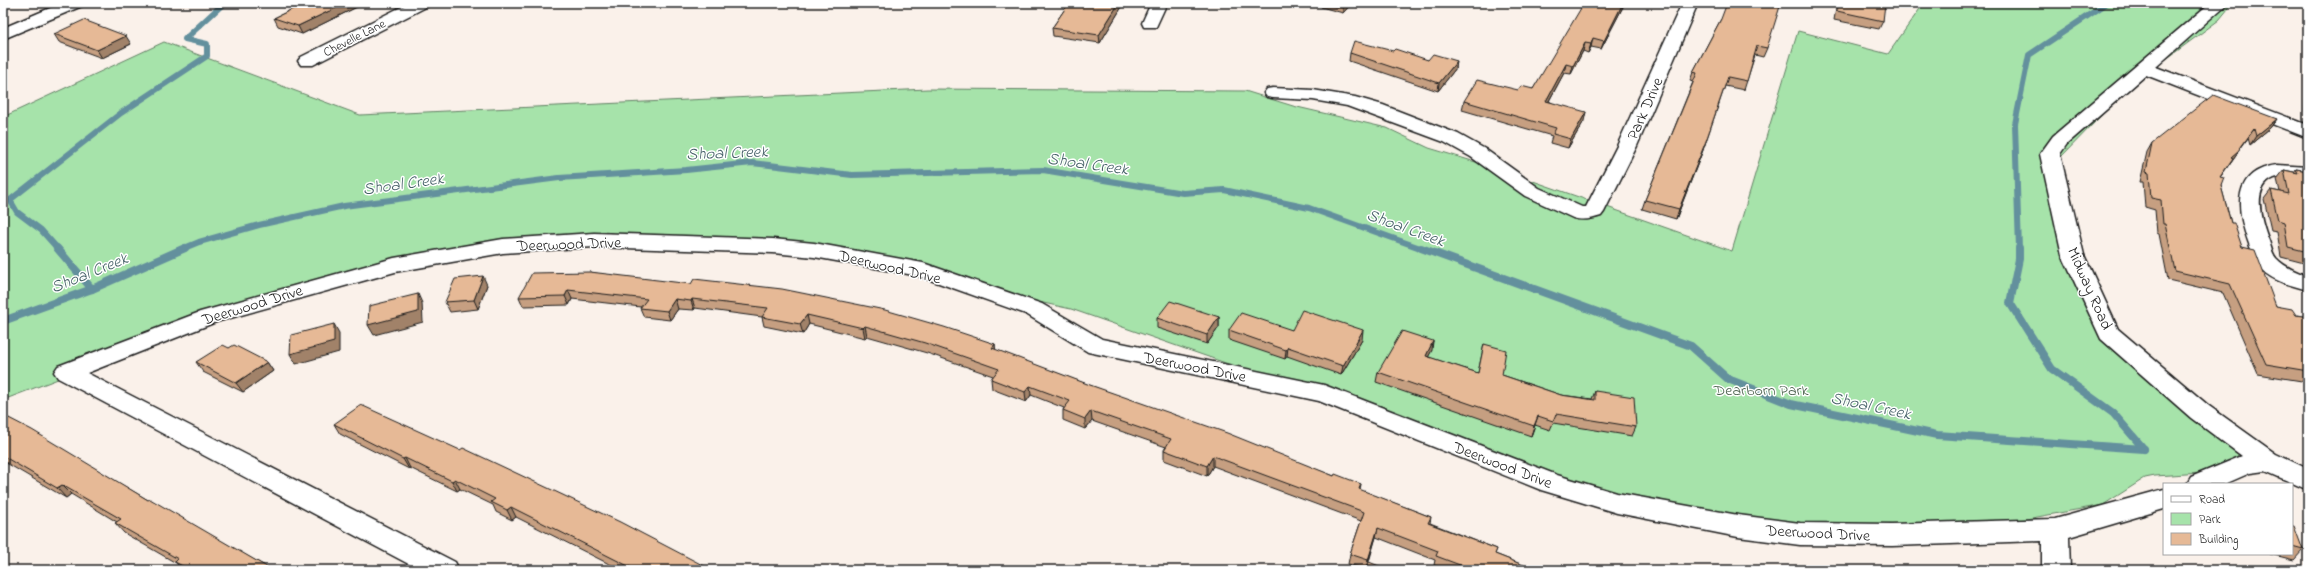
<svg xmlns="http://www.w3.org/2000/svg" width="2311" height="573" viewBox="0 0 2311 573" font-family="'Indie Flower',sans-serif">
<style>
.green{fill:#a6e3aa;stroke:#618063}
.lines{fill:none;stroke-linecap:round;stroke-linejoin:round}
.stream-far1{stroke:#63909d;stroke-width:6}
.stream{stroke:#63909d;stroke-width:8}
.minor-casing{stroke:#1c1c1c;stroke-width:3}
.minor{fill:#fff;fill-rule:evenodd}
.wall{fill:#c69f81;stroke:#1c1c1c}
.shaded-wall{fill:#a18269;stroke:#1c1c1c}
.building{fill:#e6b996;stroke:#1c1c1c}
.labels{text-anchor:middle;stroke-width:3;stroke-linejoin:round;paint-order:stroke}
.far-street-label{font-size:13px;fill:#1c1c1c;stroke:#fff}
.street-label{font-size:16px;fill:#1c1c1c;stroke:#fff}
.park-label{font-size:16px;fill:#4c624e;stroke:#fff}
.water-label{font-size:17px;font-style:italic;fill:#456067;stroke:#fff}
</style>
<rect width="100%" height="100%" fill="#faf1ea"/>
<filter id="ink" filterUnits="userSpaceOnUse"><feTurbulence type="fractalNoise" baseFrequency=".025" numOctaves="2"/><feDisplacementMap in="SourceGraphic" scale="8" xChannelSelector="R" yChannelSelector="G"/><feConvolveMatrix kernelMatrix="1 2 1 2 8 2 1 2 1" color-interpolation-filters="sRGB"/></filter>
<g filter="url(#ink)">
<!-- green -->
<path class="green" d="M1924 3H2233L2219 20 2131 85 2058 160 2062 242 2115 340 2263 469 2155 476 2145 478 2103 505 1889 544 1627 512 1360 410 1071 309 778 245 513 243 275 296 3 400V117L164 42 360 115 928 89 1245 91 1293 106 1387 128 1429 148 1499 169 1732 251 1798 31 1888 54Z"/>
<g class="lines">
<!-- stream-far1 -->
<g class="stream-far1">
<path d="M58 249 41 230 17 212 10 200 121 113 207 56V44L185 39 224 3"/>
<path d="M182 249 199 242 259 225 344 206 559 178 686 170 752 163 852 175 1043 170 1183 193 1224 190 1309 208 1423 249"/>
<path d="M2019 249 2015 124 2029 55 2107 3"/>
</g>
<!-- stream -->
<g class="stream">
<path d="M57 248 92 289"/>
<path d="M1421 248 1691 346 1728 379 1791 404 1937 435 2144 449"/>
<path d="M2019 248V259L2010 303 2052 369 2113 413 2144 449"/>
<path d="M3 321 92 289 185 248"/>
</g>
<defs>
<g id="minor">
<path d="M62 3H84L82 6 3 39V28Z"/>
<path d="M409 3H430L428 6 313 65H301L298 61 301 57Z"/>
<path d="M1151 3H1167L1156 27H1144L1142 23Z"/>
<path d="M1682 3H1698L1637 146 1604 212 1601 216C1592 219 1583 221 1573 218L1525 196 1471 157 1444 142 1347 106 1313 100 1273 98 1267 97 1264 93 1267 89 1273 88 1313 90 1355 97 1383 105 1458 134 1485 149 1539 188 1582 207H1586L1617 146Z"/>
<path d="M2210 3H2228L2156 67 2308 125V138L2146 75 2067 144 2060 154 2084 255 2118 329 2209 406 2276 454 2308 469V490L2265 471 2250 473 2225 484H2187L2191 477 2242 456 2191 418 2101 339 2062 255 2040 154 2053 136Z"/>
<path d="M2277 165 2308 167V179C2298 178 2284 174 2274 178 2250 188 2262 223 2269 241 2271 247 2272 253 2276 258 2284 267 2297 272 2308 276V290C2293 286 2275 282 2263 271 2255 262 2252 252 2248 241 2236 208 2232 171 2277 165Z"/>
<path d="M594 233 773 239 814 243 923 263 1042 304 1102 339 1324 385 1557 475 1617 493 1738 515 1800 523 1892 524 2055 519 2164 489V509L2069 537 2070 570H2042V541L1892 546 1800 545 1738 537 1617 513 1541 490 1319 401 1088 352 1026 314 919 276 814 257 773 253 594 247 503 253 395 272 216 322 87 373 455 562 459 570H420L58 378 54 372 58 366 200 312 394 258 503 239Z"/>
</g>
</defs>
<!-- minor casing -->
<use href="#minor" class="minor-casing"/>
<!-- minor -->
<use href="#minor" class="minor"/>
</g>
<!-- wall -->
<g class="wall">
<path d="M305 3H365L302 34 278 26 274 18Z"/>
<path d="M1069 3H1127L1126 5H1123L1100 43 1053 36 1052 28Z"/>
<path d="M1321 3H1352L1343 13 1321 7Z"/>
<path d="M1625 3 1601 49 1591 47 1588 53 1583 51 1571 74 1564 73 1549 101 1584 121 1568 148 1550 143 1552 136 1462 110 1464 101 1518 90 1533 89 1588 4Z"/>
<path d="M1837 3H1881L1883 21 1879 29 1834 20Z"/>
<path d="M2308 16V32L2304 30Z"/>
<path d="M1721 19 1767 48 1763 57 1755 55 1744 90 1725 86 1703 150 1676 219 1642 209 1645 200 1693 82 1690 81 1693 72Z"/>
<path d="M54 34 131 44 102 58 59 42Z"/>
<path d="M1350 53 1428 60 1457 61 1456 68 1438 91 1349 61Z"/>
<path d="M2308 82V112L2305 111 2306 86Z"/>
<path d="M2277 119 2270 128 2250 145 2248 138 2220 177 2221 186 2231 223 2242 247 2276 306 2296 315 2308 317V382L2258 374 2223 293 2168 280 2159 234 2157 233 2155 210 2145 207 2143 182H2140L2147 152 2152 143Z"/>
<path d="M2296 169 2308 171V272L2307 271 2304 263 2281 257 2277 231 2271 230 2264 199 2271 190 2280 192 2277 179 2284 170 2294 172Z"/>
<path d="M590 272 995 344V350L1334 476 1361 484 1360 490 1431 517 1430 523 1497 549 1495 554 1536 570H1446L1434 565 1435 560 1376 537 1368 565 1366 569 1348 564 1350 554 1361 521 1213 466 1207 476 1164 460V450L1166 447 1092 421 1085 429 1063 420V410L1064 408 1031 395 1026 402 992 389 991 379 993 376 927 353 867 336 865 338 809 324 803 334 764 326 762 317 695 308 694 310 678 309 670 320 644 317 640 308 641 307 572 299 569 305 523 306 519 297Z"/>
<path d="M487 285 478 309 450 312 445 302Z"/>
<path d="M1219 317V327L1207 344 1157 328V318Z"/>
<path d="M1229 330H1292L1362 340 1341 375 1287 356 1285 359 1229 340Z"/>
<path d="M1484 344 1502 375 1561 395 1592 399 1595 391 1636 427 1632 436 1553 423 1550 430 1535 425 1531 436 1376 382 1378 372 1432 350 1428 357 1478 373Z"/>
<path d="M229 348 267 362 273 371 243 392 203 372 196 362Z"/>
<path d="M3 415 148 500 272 570H182L176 563 124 533 115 523 117 522 71 494 66 498 3 461Z"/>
<path d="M334 424 712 570H621L516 517 512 520 496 512 493 505 460 489 457 491 410 468 409 469 340 434Z"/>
<path d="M2292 526 2303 550 2294 560 2270 554H2292Z"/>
</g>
<!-- shaded-wall -->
<g class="shaded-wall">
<path d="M346 3H365L302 34 298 26Z"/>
<path d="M1119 3H1123V5L1100 43 1099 35Z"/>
<path d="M1348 3H1352L1343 13V8Z"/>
<path d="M1623 3H1625L1601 49 1604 41Z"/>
<path d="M126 36 131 44 102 58 97 50Z"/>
<path d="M1593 38 1591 47 1588 53Z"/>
<path d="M1585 43 1583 51 1571 74 1573 66Z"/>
<path d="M1457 61 1456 68 1438 91 1439 83Z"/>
<path d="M1566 64 1564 73 1544 110 1546 101Z"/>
<path d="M1586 112 1584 121 1568 148 1571 139Z"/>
<path d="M2277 119 2270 128 2250 145 2256 136Z"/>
<path d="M2254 129 2214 186 2231 157Z"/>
<path d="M1706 141 1703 150 1676 219 1679 209Z"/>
<path d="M483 276 487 285 478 309 474 300Z"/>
<path d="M568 290 572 299 569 305 565 296Z"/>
<path d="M418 294 422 303 423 322 374 335 368 325Z"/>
<path d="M675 299 678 309 670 320 667 311Z"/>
<path d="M692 299 695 308 694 310 691 301Z"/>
<path d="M807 315 809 324 803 334 800 324Z"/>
<path d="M1219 317V327L1207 344V335Z"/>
<path d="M334 324 339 333V352L296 364 290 354Z"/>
<path d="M865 326 867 336 865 338 863 328Z"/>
<path d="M1363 330 1362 340 1341 375 1343 366Z"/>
<path d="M1433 341 1432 350 1424 365 1426 356Z"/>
<path d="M995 344 996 354 992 348Z"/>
<path d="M1288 347 1287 356 1285 359 1286 350Z"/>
<path d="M267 362 273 371 243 392 236 383Z"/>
<path d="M1030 386 1031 395 1026 402 1025 392Z"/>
<path d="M1091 411 1092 421 1085 429V419Z"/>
<path d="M1538 416 1535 425 1531 436 1534 426Z"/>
<path d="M1213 456V466L1207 476V466Z"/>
<path d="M405 458 410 468 409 469 403 459Z"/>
<path d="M455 479 460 489 457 491 452 481Z"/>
<path d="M62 485 71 494 66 498 57 488Z"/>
<path d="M511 507 516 517 512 520 507 510Z"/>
<path d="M1378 528 1376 537 1366 569 1368 560Z"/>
</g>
<!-- building -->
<g class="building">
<path d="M305 3H346L298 26 274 18Z"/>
<path d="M1069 3H1119L1099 35 1052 28Z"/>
<path d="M1321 3H1348L1343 8Z"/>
<path d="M1584 3 1588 4 1589 3H1623L1604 41 1593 38 1591 44 1585 43 1573 66 1566 64 1546 101 1586 112 1571 139 1553 134 1556 128 1464 101 1477 80 1518 90 1521 86 1533 89Z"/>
<path d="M1727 3H1781L1767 48 1757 46 1747 81 1728 77 1706 141 1679 209 1645 200 1697 73 1693 72 1721 19Z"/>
<path d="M1839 3H1881L1885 4 1883 21 1837 11Z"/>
<path d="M84 20 126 36 97 50 54 34Z"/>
<path d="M1354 41 1393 51 1395 49 1428 60 1433 54 1457 61 1439 83 1350 53Z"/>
<path d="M2213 95 2277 119 2256 136 2254 129 2238 151 2231 157 2233 158 2220 177 2224 178 2221 186 2231 223H2234L2242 247 2255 250 2276 306 2292 309 2296 315 2308 317V371L2266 364 2230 284 2175 271 2165 224H2163L2161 200 2151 198 2149 173 2146 172 2152 143Z"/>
<path d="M2296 169 2308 171V252L2288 247 2284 222 2278 220 2271 190 2289 194 2284 170 2298 173Z"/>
<path d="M590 272 691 284 694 279 782 289 885 310 944 327 995 344 992 348 1090 385 1227 433 1334 476 1335 474 1361 484 1359 489 1431 517 1428 523 1497 549 1495 554 1536 570H1473L1436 556 1438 551 1378 528 1368 560 1350 554 1364 512 1213 456 1207 466 1164 450 1171 439 1091 411 1085 419 1063 410 1070 401 1030 386 1025 392 991 379 999 369 925 343 865 326 863 328 807 315 800 324 762 317 768 308 692 299 691 301 675 299 667 311 640 308 647 299 568 290 565 296 519 297 532 273Z"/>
<path d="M483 276 474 300 445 302 455 279Z"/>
<path d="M418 294V312L368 325 369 306Z"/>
<path d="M1170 301 1219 317 1207 335 1157 318Z"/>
<path d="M1302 310 1363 330 1343 366 1288 347 1286 350 1229 330 1241 313 1292 330Z"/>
<path d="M334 324V342L290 354 291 335Z"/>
<path d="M1402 331 1433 341 1426 356 1478 373 1484 344 1506 350 1502 375 1561 395 1595 400V391L1634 397 1636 427 1556 414 1553 421 1538 416 1534 426 1378 372Z"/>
<path d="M223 345 229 348 234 345 267 362 236 383 196 362Z"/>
<path d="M361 405 460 450 463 448 620 522 712 570H636L511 507 507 510 491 502 495 499 455 479 452 481 405 458 403 459 334 424Z"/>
<path d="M3 415 32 430 148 500 150 499 272 570H190L175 562 178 559 115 523 121 519 62 485 57 488 3 456Z"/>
<path d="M2292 526H2294L2303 550 2292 547Z"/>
<path d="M1369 562 1389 570H1365Z"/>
</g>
</g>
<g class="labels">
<!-- far-street labels -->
<g class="far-street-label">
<text transform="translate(354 37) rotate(-27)" y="5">Chevelle Lane</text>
</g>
<!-- street labels -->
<g class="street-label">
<text transform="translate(1644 108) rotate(-66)" y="6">Park Drive</text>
<text transform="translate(569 243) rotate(-2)" y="6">Deerwood Drive</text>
<text transform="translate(890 266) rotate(13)" y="6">Deerwood Drive</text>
<text transform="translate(2091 288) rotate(66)" y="6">Midway Road</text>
<text transform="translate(252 304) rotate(-17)" y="6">Deerwood Drive</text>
<text transform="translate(1195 366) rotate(11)" y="6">Deerwood Drive</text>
<text transform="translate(1503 464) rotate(21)" y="6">Deerwood Drive</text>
<text transform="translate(1818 532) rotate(3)" y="6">Deerwood Drive</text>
</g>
<!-- park labels -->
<g class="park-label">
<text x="1761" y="395">Dearborn Park</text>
</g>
<!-- water labels -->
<g class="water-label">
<text transform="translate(727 152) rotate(-2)" y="6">Shoal Creek</text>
<text transform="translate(1088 163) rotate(8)" y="6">Shoal Creek</text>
<text transform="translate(403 183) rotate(-8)" y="6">Shoal Creek</text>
<text transform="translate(1406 227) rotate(20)" y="6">Shoal Creek</text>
<text transform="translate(89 272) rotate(-22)" y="6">Shoal Creek</text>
<text transform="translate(1871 405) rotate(12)" y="6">Shoal Creek</text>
</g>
</g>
<!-- margin -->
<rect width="2311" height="573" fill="none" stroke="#fff" stroke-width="16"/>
<rect x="8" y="8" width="2295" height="557" fill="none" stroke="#1c1c1c" stroke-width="1.5" filter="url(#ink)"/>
<!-- legend -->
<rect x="2163" y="483" width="130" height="72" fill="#ffffff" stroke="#a4a4a4"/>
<rect x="2171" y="496" width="20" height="6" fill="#ffffff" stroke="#a4a4a4"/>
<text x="2199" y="503" font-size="12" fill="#1c1c1c">Road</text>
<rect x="2171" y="513" width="20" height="12" fill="#a6e3aa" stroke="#a4a4a4"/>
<text x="2199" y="523" font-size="12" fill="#1c1c1c">Park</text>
<rect x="2171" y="533" width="20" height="12" fill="#e6b996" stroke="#a4a4a4"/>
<text x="2199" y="543" font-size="12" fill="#1c1c1c">Building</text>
</svg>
